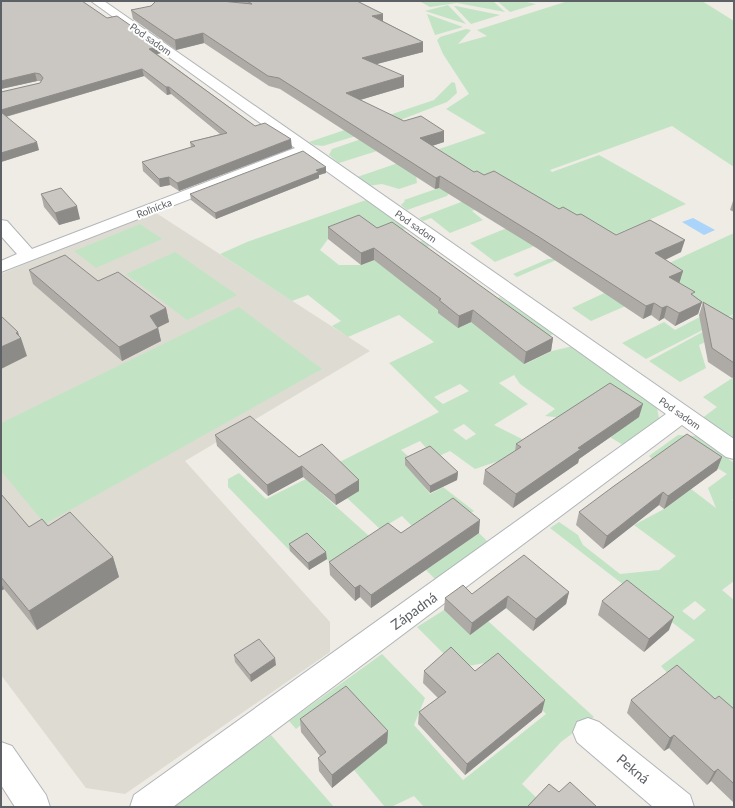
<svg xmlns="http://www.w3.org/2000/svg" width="735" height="808" viewBox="0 0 735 808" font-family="Lato,sans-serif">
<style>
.education{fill:#dedbd3}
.green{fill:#c3e4c4;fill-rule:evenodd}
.water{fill:#aad4fa}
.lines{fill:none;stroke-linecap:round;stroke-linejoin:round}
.minor-casing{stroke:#b2b5b9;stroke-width:2}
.minor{fill:#fff;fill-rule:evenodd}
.wall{fill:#aeaba7}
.shaded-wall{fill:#8d8b88}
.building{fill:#cac7c2;stroke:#8d8b88}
.labels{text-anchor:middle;stroke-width:4;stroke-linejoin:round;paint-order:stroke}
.far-street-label{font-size:10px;fill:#5d6065;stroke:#fff}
.near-street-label{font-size:14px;fill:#5d6065;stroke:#fff}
</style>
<rect width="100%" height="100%" fill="#eeece5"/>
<!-- education -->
<path class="education" d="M153 211 370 351 185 461 330 622V652L125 794 86 788 1 675V274Z"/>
<!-- green -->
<g class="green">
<path d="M412 1H493L505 12 457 3 430 7 421 2Z"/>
<path d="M497 1H522L536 4 510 12Z"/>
<path d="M568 1H702L734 21V167L672 126 550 170 552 172 599 155 686 204 517 277 513 274 548 259H553L539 244 495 262 470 243 522 222 518 193 472 211 483 220 450 233 431 218 423 221 419 218 490 191 449 193 447 196 407 210 401 205 405 201 404 200 465 179 416 175 417 183 399 189 382 184 368 186 357 177 486 133 446 109 469 94 443 54 437 40 440 37 466 29 471 30 458 44 487 36 477 30Z"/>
<path d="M448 5 466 24 425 11Z"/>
<path d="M454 6H456L500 15 471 24Z"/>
<path d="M427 14 463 27 435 35Z"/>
<path d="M452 82 455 83 457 93 447 102 369 132 323 146 314 145 309 142 434 100Z"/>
<path d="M376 134 377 151 339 163 329 155 332 149Z"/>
<path d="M366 200 407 228 376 240 328 239 320 250 339 265H361L424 240 432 245 385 264 487 303 500 297 553 334 538 341 525 364 552 351 573 346 657 407 659 419 623 445 610 437 639 417 572 419 545 416 555 409 520 384 514 375 499 383 528 404 494 425 528 442 511 457 475 469 450 451 435 458 420 441 401 450 414 461 416 476 430 494 443 487 474 511 461 518 419 533 402 516 380 529 347 498 359 491 320 492 378 544 335 570 327 559 290 551 228 487V479L239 473 266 499 439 412 389 363 434 342 399 315 348 337 332 326 341 321 308 295 292 301 220 254 247 242ZM460 384 469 391 443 404 434 397ZM464 424 476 434 466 440 453 430Z"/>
<path d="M140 224 162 239 96 268 74 251Z"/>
<path d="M734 233V314L646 359 622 343 664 322 675 330 713 310 682 289H665L591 321 572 308Z"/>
<path d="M175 252 237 295 187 320 126 274Z"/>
<path d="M239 307 322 369 45 524 1 471V423Z"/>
<path d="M734 315V329L699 345 706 368 680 382 649 361Z"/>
<path d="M734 377V442L701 419 717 407 703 397Z"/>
<path d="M678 435 697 436 734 463V499L732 500 734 502V581L722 590 734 600V728L672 678 661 666 695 640 550 528 559 522 578 535 583 545 620 574 659 570 676 556 634 525 664 509 691 489 716 508 708 488 727 474 683 447 658 464 649 456ZM695 601 706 610 694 620 682 611Z"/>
<path d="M479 533 488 542 435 579 426 570Z"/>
<path d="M444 610 488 621 594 717 561 742 522 784 541 802 535 807H424L414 796 391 807H385L354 770 341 695 296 729 289 721 382 654 425 698 414 725 463 780 546 714 495 661 458 668 417 627Z"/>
<path d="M271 735 334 807H170Z"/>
</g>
<!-- water -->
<path class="water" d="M693 218 715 230 704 235 682 222Z"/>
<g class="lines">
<defs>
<g id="minor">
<path d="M91 1H104L734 439V459L726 457 682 425 173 807H130L134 795 666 414 304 155 1 272V261L17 254 1 236V220L7 221 32 249 295 148Z"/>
<path d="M588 718 599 722 690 795 694 807H653L577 742 573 732 577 722Z"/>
<path d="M1 742 12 746 46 795 50 807H15L1 785Z"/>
</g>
</defs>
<!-- minor casing -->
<use href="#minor" class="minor-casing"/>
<!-- minor -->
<use href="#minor" class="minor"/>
</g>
<!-- wall -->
<g class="wall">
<path d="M232 1H357L383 21 423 42V52L376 64 404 87 360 100 404 121 444 131V142L432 146 474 172 484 175 559 209 577 215 616 235 681 252 665 260 683 271 679 283 694 296 702 302 698 314 675 326 664 318 659 321 651 315 643 319 538 249 439 188 435 189 280 89 269 86 204 43 176 50 133 19 131 10 234 2Z"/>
<path d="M107 18 160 46 161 53 157 54 255 126 292 148 179 191 170 185 160 187 143 171 142 162 191 148 190 142 220 134 171 94 167 95 144 76 6 117 39 150 1 162V92L40 83 41 81H37L1 89Z"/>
<path d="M326 173 319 175V178L216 219 191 200 190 194Z"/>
<path d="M41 194 80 219 59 225 44 207Z"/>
<path d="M734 198V212L730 210Z"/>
<path d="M328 227 377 228 553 338 551 351 524 364 471 322 458 328 438 313V310L374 260 361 265 328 239Z"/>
<path d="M29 270 98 281 166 308 169 322 158 327 161 341 122 361 33 284Z"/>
<path d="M703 302 734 320V377L732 378 708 362 699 315Z"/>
<path d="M639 417 579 459 578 463 513 508 483 484 485 470 515 451 516 444Z"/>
<path d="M215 435 299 457 359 491 336 505 303 477 268 496 217 446Z"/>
<path d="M722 457 717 470 664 509 659 505 603 549 576 525 579 512Z"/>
<path d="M405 458 458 472 457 480 430 493 405 465Z"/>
<path d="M1 494 29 527 48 526 113 557 119 577 37 630 4 589 1 591Z"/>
<path d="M401 533H479L371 608 360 597 355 601 330 575 329 562Z"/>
<path d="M289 544 327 559 309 570 290 551Z"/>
<path d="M569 592 566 604 533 631 506 608 470 635 444 610 445 598 472 594Z"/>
<path d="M602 601 669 630 644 652 598 615Z"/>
<path d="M234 655 276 665 251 682 235 662Z"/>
<path d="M424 671H475L542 712 465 775 418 724 419 712 438 698 423 683Z"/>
<path d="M715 699 734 709V803L711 781 707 785 669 748 664 751 627 713 631 700Z"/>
<path d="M300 719 388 731 387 743 332 788 319 771 318 758 320 756 301 732Z"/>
</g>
<!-- shaded-wall -->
<g class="shaded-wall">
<path d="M383 14V24L372 16Z"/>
<path d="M203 33 204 43 176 50 175 40Z"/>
<path d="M423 42V52L362 68V58Z"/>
<path d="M160 46 161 53 150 56 149 49Z"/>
<path d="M142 69 144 76 1 118V110Z"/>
<path d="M35 73 37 81 1 89V81Z"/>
<path d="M404 76V87L346 104V93Z"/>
<path d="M166 87H169L171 94 167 95Z"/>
<path d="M444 131V142L419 150 420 138Z"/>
<path d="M291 139 292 148 179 191 177 183Z"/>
<path d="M37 142 39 150 1 162V153Z"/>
<path d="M326 167V173L319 175V178L216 219 215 213 316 170Z"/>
<path d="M440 176 439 188 435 189 436 178Z"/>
<path d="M169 177 170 185 160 187 159 179Z"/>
<path d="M77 206 80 219 59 225 55 213Z"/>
<path d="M685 240 681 252 652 266 655 253Z"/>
<path d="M374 248V260L361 265V253Z"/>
<path d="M683 271 679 284 669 277Z"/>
<path d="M702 302 698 314 675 326 679 313Z"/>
<path d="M654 303 651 315 643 319 646 306Z"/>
<path d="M667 306 664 318 659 321 662 308Z"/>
<path d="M166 308 169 322 153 330 150 316Z"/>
<path d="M473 310 471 322 458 328 459 316Z"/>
<path d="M158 328 161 341 122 361 119 347Z"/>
<path d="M18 332 20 338H21L27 356 1 369V347L16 333Z"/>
<path d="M553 338 551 351 524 364 526 352Z"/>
<path d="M643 404 639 417 579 459 578 463 513 508 516 494 578 448Z"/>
<path d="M722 457 717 470 664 509 668 496Z"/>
<path d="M302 466 303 477 268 496 267 485Z"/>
<path d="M458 472 457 480 430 493V486Z"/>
<path d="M359 480V491L336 505 335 495Z"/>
<path d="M663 492 659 505 603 549 607 536Z"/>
<path d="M480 520 479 533 371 608V595Z"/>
<path d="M326 552 327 559 309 570 308 563Z"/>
<path d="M113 557 119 577 37 630 29 611Z"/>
<path d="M1 583 4 589 1 591Z"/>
<path d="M360 585V597L355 601V588Z"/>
<path d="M569 592 566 604 533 631 536 619Z"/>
<path d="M508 596 506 608 470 635 472 623Z"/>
<path d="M674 617 669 630 644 652 649 639Z"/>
<path d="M275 658 276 665 251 682 250 675Z"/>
<path d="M545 700 542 712 465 775 467 764Z"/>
<path d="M388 731 387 743 332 788V775Z"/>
<path d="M674 735 669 748 664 751 670 738Z"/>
<path d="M718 769 711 781 707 785 714 772Z"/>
</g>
<!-- building -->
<g class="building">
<path d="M1 1H82L107 18 117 16 160 46 149 49 255 126 265 123 291 139 177 183 169 177 159 179 142 162 195 146 190 142 227 133 169 87H166L142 69 1 110V92L40 83 43 78 40 74 35 73 1 81Z"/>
<path d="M156 1H221L252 4 247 1H357L383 14 372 16 423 42 362 58 404 76 346 93 404 121 421 116 444 131 420 138 474 172 477 171 484 175 494 171 559 209 563 207 577 215 581 214 616 235 650 220 685 240 655 253 683 271 669 277 695 292 691 294 702 302 679 313 667 306 662 308 654 303 646 306 539 237 440 176 436 178 279 78 268 76 203 33 175 40 131 10 151 6Z"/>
<path d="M1 112 37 142 1 153Z"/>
<path d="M303 151 326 167 316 170 319 172 215 213 190 194Z"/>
<path d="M61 188 77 206 55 213 41 194Z"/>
<path d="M359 215 377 228 392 222 553 338 526 352 473 310 459 316 439 300 441 299 374 248 361 253 328 227Z"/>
<path d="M65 255 98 281 118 272 166 308 150 316 158 328 119 347 29 270Z"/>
<path d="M703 302 734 320V363L712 348Z"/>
<path d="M1 316 18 332 16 333 21 338 1 347Z"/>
<path d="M610 383 643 404 578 448 581 449 516 494 485 470 521 447 516 444Z"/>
<path d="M250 416 299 457 322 444 359 480 335 495 302 466 267 485 215 435Z"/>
<path d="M687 434 722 457 668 496 663 492 607 536 579 512 614 486Z"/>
<path d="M430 446 458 472 430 486 405 458Z"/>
<path d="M1 494 29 527 42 519 48 526 70 512 113 557 29 611 1 577Z"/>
<path d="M453 498 480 520 371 595 360 585 355 588 329 562 388 523 401 533Z"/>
<path d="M307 533 326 552 308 563 289 544Z"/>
<path d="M524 555 569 592 536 619 508 596 472 623 445 598 463 585 472 594Z"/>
<path d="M627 580 674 617 649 639 602 601Z"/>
<path d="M259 639 275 658 250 675 234 655Z"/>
<path d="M451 647 475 671 498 653 545 700 467 764 419 712 446 692 424 671Z"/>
<path d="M677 665 715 699 719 696 734 709V784L718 769 714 772 674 735 670 738 631 700Z"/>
<path d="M346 686 388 731 332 775 318 758 326 752 300 719Z"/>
<path d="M570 782 597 807H527L549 784 559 792Z"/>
</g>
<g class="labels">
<!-- far-street labels -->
<g class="far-street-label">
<text transform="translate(151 39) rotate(35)" y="4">Pod sadom</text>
<text transform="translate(154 208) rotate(-21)" y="4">Roľnícka</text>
<text transform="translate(416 226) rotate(35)" y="4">Pod sadom</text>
<text transform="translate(680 413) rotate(35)" y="4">Pod sadom</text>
</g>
<!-- near-street labels -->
<g class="near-street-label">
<text transform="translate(414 611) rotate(-36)" y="5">Západná</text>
<text transform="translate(633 769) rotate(40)" y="5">Pekná</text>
</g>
</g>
<!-- border -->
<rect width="735" height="808" fill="none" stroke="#5d6065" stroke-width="4"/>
</svg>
